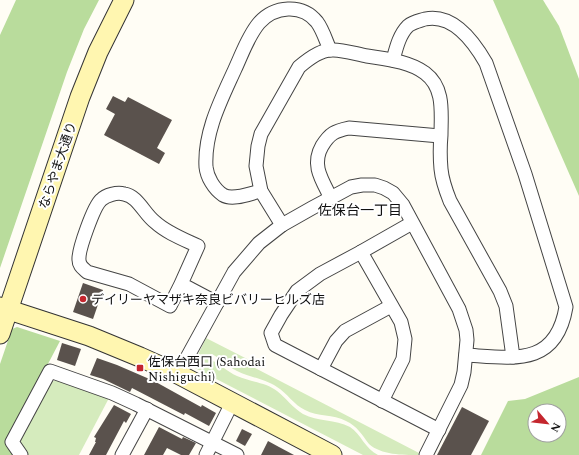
<svg xmlns="http://www.w3.org/2000/svg" width="579" height="455" viewBox="0 0 579 455" font-family="Spectral,'Noto Sans JP',serif">
<style>
.green{fill:#d5ebbd}
.forest{fill:#b9dc9c;fill-rule:evenodd}
.building{fill:#5a524d}
.lines{fill:none;stroke-linecap:round;stroke-linejoin:round}
.street-casing{stroke:#444;stroke-width:15}
.secondary-casing{stroke:#333;stroke-width:21}
.street{stroke:#fff;stroke-width:13}
.secondary{stroke:#fff6b0;stroke-width:19}
.poi-dot{fill:#c4262e;stroke:#fff;stroke-width:1.5}
.labels{text-anchor:middle;stroke-width:4;stroke-linejoin:round;paint-order:stroke}
.street-label{font-size:13px;fill:#111;stroke:#fff}
.poi-label{font-size:13px;fill:#111;stroke:#fff;text-anchor:start}
.neighbourhood-label{font-size:14px;fill:#111;stroke:#fff}
</style>
<rect width="100%" height="100%" fill="#fffdf5"/>
<!-- green -->
<g class="green">
<path d="M206 338 257 364 255 368 419 453 418 455C403 455 381 455 369 444 362 435 357 426 346 421 333 414 318 417 305 410 294 405 287 393 277 387 263 378 251 378 237 371 228 367 221 359 212 354L197 357Z"/>
<path d="M208 359C219 362 227 372 237 376 250 382 266 382 277 391 286 398 293 408 303 414 318 422 335 419 350 427 361 434 365 449 378 455H363L195 368 198 365 199 360Z"/>
<path d="M58 380 109 398 79 455H27L21 446V437L49 382Z"/>
</g>
<!-- forest -->
<g class="forest">
<path d="M16 0H99L84 29 67 72 0 268V35Z"/>
<path d="M493 0H543L559 26 579 79V196Z"/>
<path d="M17 327 60 341 7 442 15 455H0V364L12 329Z"/>
<path d="M579 377V455H481L508 401 525 399ZM535 411H559V435H535Z"/>
</g>
<!-- building -->
<g class="building">
<path d="M113 96 125 102 128 97 172 120 157 148 165 153 159 164 104 135 115 114 106 109Z"/>
<path d="M83 283 103 290 93 319 73 312Z"/>
<path d="M62 343 81 349 75 366 57 360Z"/>
<path d="M97 358 117 365 154 381 201 407 202 405 216 413 209 426 185 413 184 415 132 388 130 392 103 379 90 375Z"/>
<path d="M114 405 131 414 126 423 124 421 106 455H89L96 442H95L96 438 94 437Z"/>
<path d="M462 407 489 421 471 455H437Z"/>
<path d="M159 427 182 439 183 437 196 443 189 455H181L167 448 163 455H144Z"/>
<path d="M242 429 252 434 245 446 236 441Z"/>
<path d="M268 441 279 447 294 455H261Z"/>
</g>
<g class="lines">
<defs>
<g id="street">
<path d="M393 60C396 49 399 35 408 26 413 22 419 21 425 19 453 13 474 42 486 63L525 174 566 307C556 367 513 358 466 355"/>
<path d="M261 191C251 193 233 201 223 195 214 189 207 177 206 167 204 132 221 100 235 69 242 54 248 36 259 23 274 6 302 3 317 22 323 30 326 41 330 50"/>
<path d="M331 198C322 180 311 165 322 146 330 133 335 131 349 128L440 136"/>
<path d="M412 223 361 252 320 274 297 291 281 315 271 333 275 345 439 430"/>
<path d="M282 225 261 191 256 166 258 146 261 134 299 67C306 61 320 50 331 50 341 49 356 54 367 56 385 59 409 61 425 73 445 88 441 113 441 135 440 146 440 158 441 169 442 180 446 191 450 201L500 291 506 306 513 357"/>
<path d="M361 252 401 322 405 339 403 359 382 401"/>
<path d="M181 284 198 246C183 239 167 233 155 222 144 214 138 196 124 194 117 192 106 195 101 200 94 206 78 250 79 260 79 266 83 268 87 272L129 284 170 306 181 284 217 303"/>
<path d="M321 369 336 341 345 331 391 306"/>
<path d="M178 374 234 272 259 243 282 225 312 208 351 187 362 185H375L384 188 393 193 403 205 459 309 466 330 467 340 464 372 461 385 426 455"/>
<path d="M21 455 12 442 50 371 112 393 136 404 237 455"/>
<path d="M122 455 147 409"/>
<path d="M206 455 232 403"/>
</g>
<g id="secondary">
<path d="M0 307 89 336 140 357 178 374 332 455"/>
<path d="M0 334 80 97 98 52 124 0"/>
</g>
</defs>
<!-- street casing -->
<use href="#street" class="street-casing"/>
<!-- secondary casing -->
<use href="#secondary" class="secondary-casing"/>
<!-- street -->
<use href="#street" class="street"/>
<!-- secondary -->
<use href="#secondary" class="secondary"/>
</g>
<!-- markers -->
<g class="poi-dot">
<circle cx="83" cy="299" r="4"/>
<rect x="136" y="364" width="8" height="8" rx="2"/>
</g>
<g class="labels">
<!-- street labels -->
<g class="street-label">
<text transform="translate(57 165) rotate(-71)" y="5">ならやま大通り</text>
</g>
<!-- poi labels -->
<g class="poi-label">
<text x="91" y="304">デイリーヤマザキ奈良ビバリーヒルズ店</text>
<text x="148" y="366">佐保台西口 (Sahodai<tspan x="148" dy="15">Nishiguchi)</tspan></text>
</g>
<!-- neighbourhood labels -->
<g class="neighbourhood-label">
<text x="360" y="215">佐保台一丁目</text>
</g>
</g>
<!-- north arrow -->
<g transform="translate(547 423) rotate(118)"><circle r="19" fill="#ffffff" stroke="#a0a0a0"/>
<path d="M0-3L7 15L0 10L-7 15Z" fill="#c4262e"/>
<text y="-6" font-size="11" font-weight="bold" text-anchor="middle" fill="#111111">N</text>
</g>
</svg>
